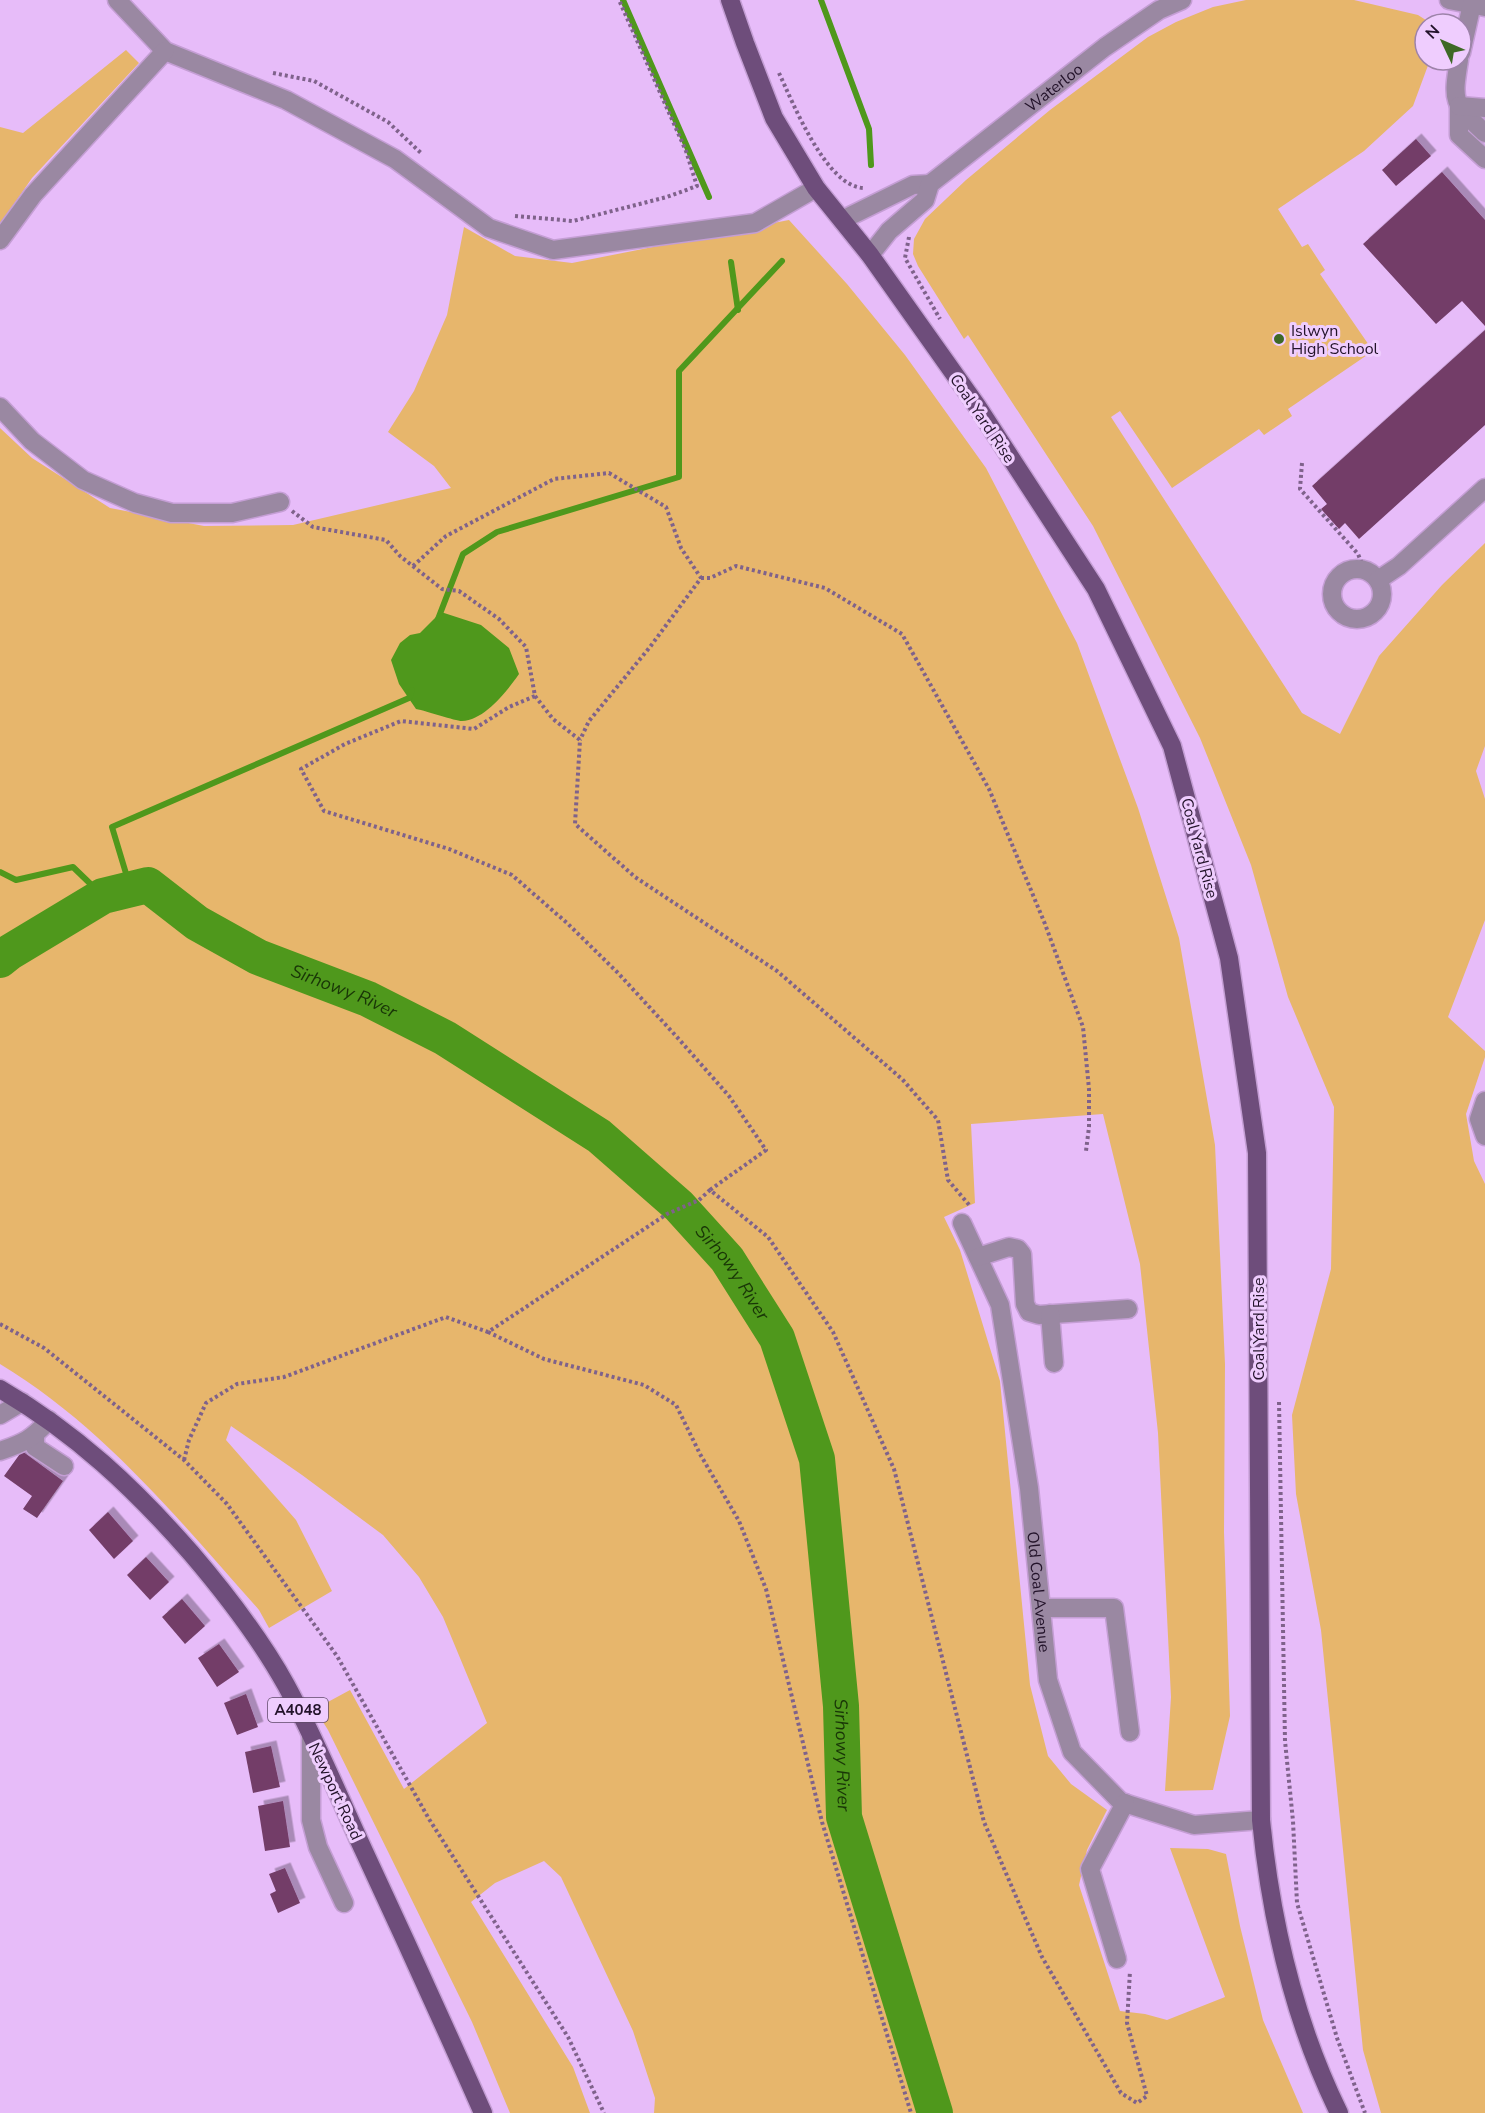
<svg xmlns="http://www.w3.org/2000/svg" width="1485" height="2113" viewBox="0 0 1485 2113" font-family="'Nunito Sans',sans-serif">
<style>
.green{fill:#e7b66c}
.water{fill:#4f981c}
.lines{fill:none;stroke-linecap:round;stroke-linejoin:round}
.stream{stroke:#4f981c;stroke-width:6}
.river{stroke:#4f981c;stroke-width:36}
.building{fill:#733d67;filter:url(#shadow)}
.minor-casing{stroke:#c49ed4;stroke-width:21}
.major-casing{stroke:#c49ed4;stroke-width:21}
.path{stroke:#7f628b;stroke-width:4;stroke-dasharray:3 3;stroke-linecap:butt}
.minor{stroke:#9a88a2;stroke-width:18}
.major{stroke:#6e4d7b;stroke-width:18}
.poi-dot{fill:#3e6926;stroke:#efcdfe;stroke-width:2}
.labels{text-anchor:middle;stroke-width:6;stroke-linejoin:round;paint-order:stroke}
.shield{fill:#efcdfe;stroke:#604b6a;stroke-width:1.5}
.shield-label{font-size:15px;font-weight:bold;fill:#23132a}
.street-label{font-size:16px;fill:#23132a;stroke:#efcdfe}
.poi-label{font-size:16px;fill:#23132a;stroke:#efcdfe;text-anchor:start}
.water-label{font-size:18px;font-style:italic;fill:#193607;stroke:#efcdfe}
</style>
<defs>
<filter id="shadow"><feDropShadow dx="5.5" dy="-5.5" stdDeviation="0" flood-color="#0004"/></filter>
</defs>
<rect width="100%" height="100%" fill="#e7bcf9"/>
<!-- green -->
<g class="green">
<path d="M1246 0H1354L1418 15 1432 24H1425V60H1430L1413 106 1364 151 1278 209 1302 247 1308 244 1325 270 1320 274 1373 351 1288 409 1292 416 1264 435 1259 429 1172 488 1120 411 1111 417 1302 713 1340 734 1379 656 1442 585 1485 543V746L1476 771 1485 799V920L1448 1017 1485 1051V1057L1466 1114 1474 1161 1485 1184V2113H1381L1363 2050 1321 1630 1296 1494 1292 1415 1331 1269 1334 1107 1288 997 1251 865 1200 738 1093 526 968 335 964 339 918 266 913 254 914 239 925 219 966 180 1050 110 1148 37 1176 22 1213 7Z"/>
<path d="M126 50 139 63 32 178 0 224V127L23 133Z"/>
<path d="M789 220 847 284 905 355 986 468 1077 643 1138 808 1179 938 1215 1145 1225 1364 1224 1532 1230 1716 1213 1790 1165 1791 1171 1697 1158 1433 1140 1264 1103 1114 971 1124 975 1203 944 1217 960 1250 1000 1381 1030 1685 1048 1756 1071 1784 1107 1810 1087 1850 1079 1885 1120 2011 1145 2014 1167 2020 1225 1997 1170 1848 1208 1849 1226 1854 1240 1926 1263 2020 1303 2113H654L655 2098 633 2031 561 1877 544 1861 495 1883 471 1902 573 2067 590 2113H510L472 2022 328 1730 315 1709 350 1690 404 1789 487 1723 443 1617 419 1577 383 1535 302 1475 231 1426 226 1440 296 1520 332 1591 269 1628 259 1610C180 1521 103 1426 0 1364V428L32 458 110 508 204 526 293 525 451 488 434 466 388 432 414 391 447 315 464 227 515 256 572 263Z"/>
</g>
<!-- water -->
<path class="water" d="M441 612 481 625 509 648 519 674C507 691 485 720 462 721 455 721 427 711 416 709L399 684 391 660 400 643 410 635 420 633Z"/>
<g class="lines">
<!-- stream -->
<g class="stream">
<path d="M623 0 709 197"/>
<path d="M821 0 869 129 871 165"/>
<path d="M731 262 738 310"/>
<path d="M438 619 463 554 497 532 679 477V371L782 261"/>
<path d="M0 872 16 880 73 867 103 896"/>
<path d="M131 890 112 827 409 698 412 690"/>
</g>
<!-- river -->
<path class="river" id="s1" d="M0 960 10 952 103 896 148 885 197 923 258 957 368 999 445 1038 599 1136 679 1206 727 1259 777 1338 817 1459 841 1706 844 1817 935 2113"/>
</g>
<!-- building -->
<g class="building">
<path d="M1416 139 1431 156 1396 186 1382 170Z"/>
<path d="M1442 172 1485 220V326L1462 301 1436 324 1363 244Z"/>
<path d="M1485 330V425L1359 539 1345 523 1339 529 1321 509 1327 504 1312 486Z"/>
<path d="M22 1451 63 1481 37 1518 23 1509 32 1496 4 1476Z"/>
<path d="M108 1512 133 1541 114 1559 89 1530Z"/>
<path d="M146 1557 169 1582 150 1600 127 1575Z"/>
<path d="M182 1599 205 1626 185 1644 162 1617Z"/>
<path d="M219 1644 239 1672 217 1687 198 1658Z"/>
<path d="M246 1694 258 1727 237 1735 224 1703Z"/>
<path d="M271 1746 280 1787 253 1793 245 1752Z"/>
<path d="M283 1801 290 1847 265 1851 258 1806Z"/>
<path d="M285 1868 300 1903 278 1913 270 1894 276 1891 269 1874Z"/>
</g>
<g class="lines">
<defs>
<g id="minor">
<path d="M117 0 165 51 286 100 395 159 489 228 553 250 755 223 816 188"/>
<path d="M1449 0 1485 7"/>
<path d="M1461 53 1472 4"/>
<path d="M1459 60C1452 103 1453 103 1485 133"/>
<path d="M1459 106V135L1485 159"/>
<path d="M1459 106 1485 108"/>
<path d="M842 220 913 185 930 184"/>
<path d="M0 240 33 195 165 51"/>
<path id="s2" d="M870 255 889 231 925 200 930 184 1105 47 1159 10 1182 0"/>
<path d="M0 407 32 441 83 480 135 503 172 513H232L280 502"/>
<circle cx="1357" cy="594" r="25"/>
<path d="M1378 580 1399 566 1485 488"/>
<path d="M1485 1101 1479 1119 1485 1136"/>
<path id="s3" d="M962 1223 1000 1305 1029 1488 1048 1680 1072 1752 1121 1802 1194 1825 1261 1820"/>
<path d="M978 1257 1009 1247 1018 1249 1022 1254 1025 1304 1029 1312 1039 1315 1128 1309"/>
<path d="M1050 1314 1054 1363"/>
<path d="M0 1415 22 1402"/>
<path d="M35 1436V1447L64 1466"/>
<path d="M0 1451C24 1443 32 1439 49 1420"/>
<path d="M1041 1608H1114L1130 1732"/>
<path d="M311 1736V1820L318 1847 344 1903"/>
<path d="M1117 1959 1090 1869 1125 1803"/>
</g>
<g id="major">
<path d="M730 0 745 43 774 118 816 188 870 255 977 406 1096 589 1172 746 1229 958 1257 1153 1261 1820C1271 1921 1294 2021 1339 2113"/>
<path d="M0 1389C76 1433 134 1488 191 1553 226 1594 260 1638 286 1685 315 1738 338 1795 363 1849 404 1937 444 2025 483 2113"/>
</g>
</defs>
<!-- minor casing -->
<use href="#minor" class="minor-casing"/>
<!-- major casing -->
<use href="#major" class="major-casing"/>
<!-- path -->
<g class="path">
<path d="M273 73 314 81 388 122 421 153"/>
<path d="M779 73C793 103 826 186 863 188"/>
<path d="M515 216 573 221 667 197 697 186 686 151 619 0"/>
<path d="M909 237 905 258 940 319"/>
<path d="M1302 463 1300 489 1358 554 1364 569"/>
<path d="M292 511 313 527 386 540 400 556 442 589 459 591 499 619 526 647 535 696 509 707 474 729 401 721 345 744 301 769 324 811 449 849 512 875 567 923 618 973 676 1036 729 1096 766 1150 710 1190"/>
<path d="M413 566 446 536 554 479 609 473 666 507 681 548 701 578 650 647 589 721 580 740"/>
<path d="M701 578H710L736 566 825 588 902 634 989 789 1045 924 1083 1027 1089 1089V1127L1086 1151"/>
<path d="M535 696 553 719 580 740 575 824 635 877 777 971 902 1079 938 1120 948 1180 970 1206"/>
<path d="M0 1324 44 1348 184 1460 227 1504 337 1656 429 1819 568 2037 604 2113"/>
<path d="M488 1332 544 1359 644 1385 676 1405 700 1454 739 1521 766 1589 822 1822 911 2113"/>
<path d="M1279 1402 1285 1741 1293 1821 1297 1903 1337 2038 1365 2113"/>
<path d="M184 1460 189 1440 206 1403 237 1384 284 1377 446 1317 488 1332 667 1214 699 1200 710 1190 768 1237 833 1332 894 1469 984 1822 1042 1957 1121 2093 1137 2103 1147 2096 1127 2023 1130 1971"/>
</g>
<!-- minor -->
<use href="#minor" class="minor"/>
<!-- major -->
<use href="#major" class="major"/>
</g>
<!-- markers -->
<circle class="poi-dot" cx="1279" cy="339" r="6"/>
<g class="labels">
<!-- shield labels -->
<rect class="shield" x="268" y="1698" width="60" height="24" rx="4.5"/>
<g class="shield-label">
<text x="298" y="1715">A4048</text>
</g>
<!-- street labels -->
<g class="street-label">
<text dy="6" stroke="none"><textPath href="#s2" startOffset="252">Waterloo</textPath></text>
<text transform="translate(983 418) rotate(56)" y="6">Coal Yard Rise</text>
<text transform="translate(1200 848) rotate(75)" y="6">Coal Yard Rise</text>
<text transform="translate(1258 1329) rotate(-90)" y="6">Coal Yard Rise</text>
<text dy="6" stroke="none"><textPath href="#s3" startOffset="380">Old Coal Avenue</textPath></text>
<text transform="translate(336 1791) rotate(65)" y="6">Newport Road</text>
</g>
<!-- poi labels -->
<g class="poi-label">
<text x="1291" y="336">Islwyn<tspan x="1291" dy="18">High School</tspan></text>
</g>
<!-- water labels -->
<g class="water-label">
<text dy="6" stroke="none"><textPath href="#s1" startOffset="392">Sirhowy River</textPath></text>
<text dy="6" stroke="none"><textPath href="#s1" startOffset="878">Sirhowy River</textPath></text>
<text dy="6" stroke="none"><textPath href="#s1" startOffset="1382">Sirhowy River</textPath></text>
</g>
</g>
<!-- north arrow -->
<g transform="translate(1443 42) rotate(314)"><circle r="28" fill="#efcdfe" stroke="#9d83a9" stroke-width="1.5"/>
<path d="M0-4.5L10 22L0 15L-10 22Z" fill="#3e6926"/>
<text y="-9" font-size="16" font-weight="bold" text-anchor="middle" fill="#23132a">N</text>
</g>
</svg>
